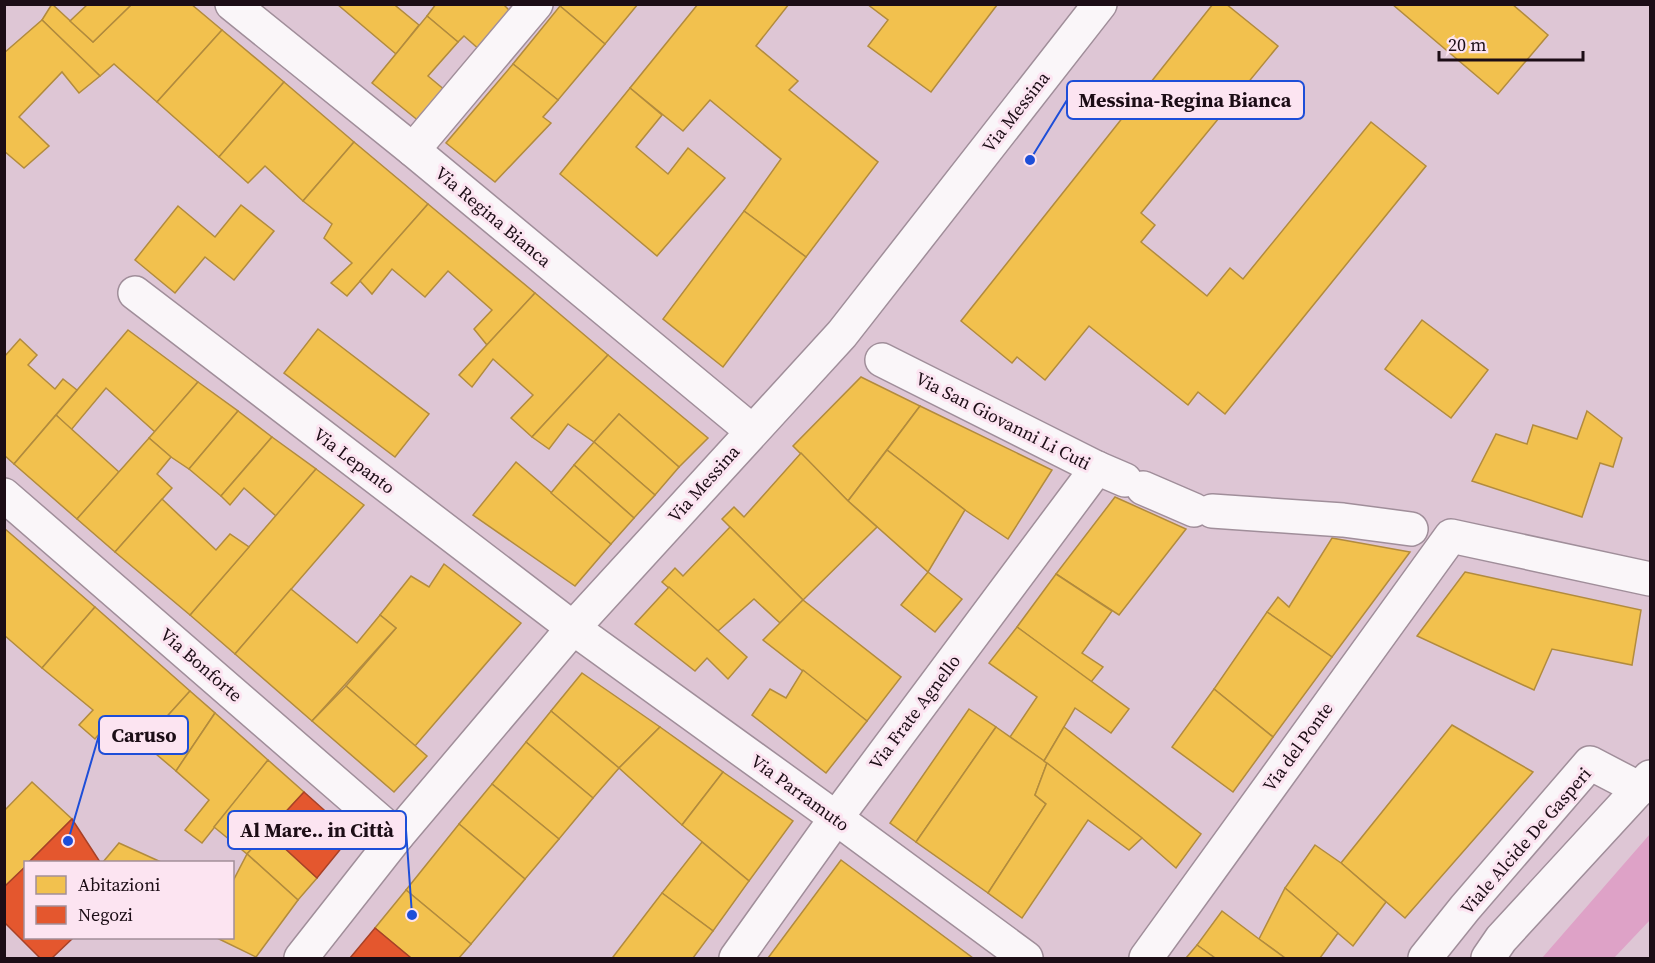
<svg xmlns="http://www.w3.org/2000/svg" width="1655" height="963" viewBox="0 0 1655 963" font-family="'Source Serif 4',serif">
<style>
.green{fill:#dea2c7}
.homes{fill:#f2c14e;stroke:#b28b3d;stroke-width:1.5}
.shops{fill:#e4572e;stroke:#a84127;stroke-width:1.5}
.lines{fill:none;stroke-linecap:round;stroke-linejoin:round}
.minor-casing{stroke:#a08e9a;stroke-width:36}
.major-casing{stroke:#a08e9a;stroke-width:36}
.minor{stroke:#faf6f9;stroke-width:33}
.major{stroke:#faf6f9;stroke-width:33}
.labels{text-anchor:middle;stroke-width:6;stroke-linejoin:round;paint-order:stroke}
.street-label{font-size:18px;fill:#1c0d16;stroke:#fce4f1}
.leader{fill:none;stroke:#1d4ed8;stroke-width:2}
.callout-dot{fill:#1d4ed8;stroke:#fce4f1;stroke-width:2}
.callout{fill:#fce4f1;stroke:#1d4ed8;stroke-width:2}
.callout-label{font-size:20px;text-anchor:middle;font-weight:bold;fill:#1c0d16}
</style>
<rect width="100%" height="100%" fill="#dec6d5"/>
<!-- green -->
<path class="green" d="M1650 834V920L1614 958H1542Z"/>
<!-- homes -->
<g class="homes">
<path d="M52 4 93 42 132 4H191L222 30 157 102 114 64 100 76 42 20Z"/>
<path d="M88 4H132L93 42 70 21Z"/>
<path d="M337 4H397L396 6 419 25 396 54Z"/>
<path d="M436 4H503L512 13 481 51 464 36 458 42 427 16Z"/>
<path d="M561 4H638L605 44 560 6Z"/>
<path d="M698 4H789L756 46 798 81 789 90 878 162 806 257 744 211 781 159 710 100 683 131 630 88Z"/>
<path d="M867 4H996L997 5 931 92 868 46 888 20Z"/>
<path d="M1213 4H1226L1278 46 1141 213 1155 225 1141 242 1207 296 1230 268 1243 279 1371 122 1426 166 1225 414 1198 392 1188 405 1089 326 1045 380 1017 357 1012 363 961 321Z"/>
<path d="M1392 4H1512L1548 35 1498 94Z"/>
<path d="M560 6 605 44 558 100 513 64Z"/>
<path d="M427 16 458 42 428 76 446 91 420 122 372 83Z"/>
<path d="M42 20 100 76 79 93 62 72 19 117 49 146 24 168 4 151V53Z"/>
<path d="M222 30 284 82 219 157 157 102Z"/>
<path d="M513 64 558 100 543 117 551 123 495 182 446 143Z"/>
<path d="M284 82 354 142 303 201 265 166 248 183 219 157Z"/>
<path d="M630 88 662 115 636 147 668 174 688 148 725 178 657 256 560 174Z"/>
<path d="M354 142 428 204 347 296 331 283 352 263 324 238 332 224 303 201Z"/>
<path d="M428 204 535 293 487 345 474 329 492 310 448 271 425 297 392 269 372 294 360 281Z"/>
<path d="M241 205 274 231 234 280 205 257 175 293 135 260 178 206 215 237Z"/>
<path d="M744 211 806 257 723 367 663 319Z"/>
<path d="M535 293 608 355 532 437 511 418 533 395 493 359 472 387 459 375Z"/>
<path d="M1422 320 1488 370 1451 418 1385 369Z"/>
<path d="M318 329 429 414 395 457 284 373Z"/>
<path d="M128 330 198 382 155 432 106 388 71 430 56 415Z"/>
<path d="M20 339 37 355 28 365 55 389 63 379 77 390 14 464 4 455V357Z"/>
<path d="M608 355 708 438 679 467 619 414 594 442 568 424 549 449 532 437Z"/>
<path d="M861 377 920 406 848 501 793 446Z"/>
<path d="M198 382 238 411 189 469 171 457 149 438Z"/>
<path d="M920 406 1052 470 1008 539 965 510 887 450Z"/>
<path d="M238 411 272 437 221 496 189 469Z"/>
<path d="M1587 411 1622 438 1613 467 1600 463 1582 517 1472 481 1496 434 1527 444 1533 425 1577 439Z"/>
<path d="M619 414 679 467 655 495 594 442Z"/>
<path d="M56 415 119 472 77 519 14 464Z"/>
<path d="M272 437 316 469 276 516 244 488 230 505 221 496Z"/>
<path d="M149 438 171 457 157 474 172 488 115 552 77 519Z"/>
<path d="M594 442 655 495 634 518 574 465Z"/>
<path d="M887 450 965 510 928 572 848 501Z"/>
<path d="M801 453 848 501 877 527 803 600 722 519 734 507 744 517Z"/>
<path d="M516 462 611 544 575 586 473 515Z"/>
<path d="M574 465 634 518 611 544 551 493Z"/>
<path d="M316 469 364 505 235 654 190 615Z"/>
<path d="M1115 497 1186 529 1119 615 1056 574Z"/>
<path d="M162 499 216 550 230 534 249 547 190 615 115 552Z"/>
<path d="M730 527 803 600 780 623 754 599 718 631 662 582 675 568 683 576Z"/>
<path d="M4 528 95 607 42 668 4 635Z"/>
<path d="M1332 538 1410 552 1332 657 1267 612 1278 597 1289 607Z"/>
<path d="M444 564 521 623 415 746 346 686 396 628 380 615 411 576 429 587Z"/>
<path d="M928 572 962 599 935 632 901 605Z"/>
<path d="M1465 572 1641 610 1632 665 1552 649 1534 690 1417 636Z"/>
<path d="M1056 574 1112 611 1082 653 1103 667 1091 682 1017 627Z"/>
<path d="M669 587 747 657 728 679 707 658 695 671 635 624Z"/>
<path d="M291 589 357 643 380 615 396 628 312 721 235 654Z"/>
<path d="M803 600 901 677 867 721 763 640Z"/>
<path d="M95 607 190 691 143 743 112 718 95 739 79 725 93 710 42 668Z"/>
<path d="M1267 612 1332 657 1273 737 1214 689Z"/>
<path d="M1017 627 1129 709 1111 733 1075 708 1044 761 1010 737 1037 697 989 663Z"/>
<path d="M803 670 867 721 826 773 752 715 770 689 786 698Z"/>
<path d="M582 673 660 727 619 768 551 711Z"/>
<path d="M346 686 427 756 394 792 312 721Z"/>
<path d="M1214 689 1273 737 1233 792 1172 747Z"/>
<path d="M190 691 215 713 176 771 143 743Z"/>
<path d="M969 709 996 727 916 842 890 823Z"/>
<path d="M551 711 619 768 593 798 526 742Z"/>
<path d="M215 713 268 760 202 843 185 830 209 800 176 771Z"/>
<path d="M1452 725 1533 772 1405 918 1341 863Z"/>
<path d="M660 727 723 772 682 825 619 768Z"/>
<path d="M996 727 1047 763 1035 795 1046 804 988 893 916 842Z"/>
<path d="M1064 727 1201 834 1176 868 1142 838 1044 761Z"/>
<path d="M526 742 593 798 559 839 492 784Z"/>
<path d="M268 760 304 792 247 854 214 827Z"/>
<path d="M1047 763 1142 838 1129 850 1088 820 1022 918 988 893 1046 804 1035 795Z"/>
<path d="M723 772 793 821 749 881 682 825Z"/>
<path d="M32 782 72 819 29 862H26V866L4 887V811Z"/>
<path d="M492 784 559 839 525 879 459 824Z"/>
<path d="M459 824 525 879 471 944 406 890Z"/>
<path d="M267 832 317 878 298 900 247 854Z"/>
<path d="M702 842 749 881 713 931 662 893Z"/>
<path d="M119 843 161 862H103Z"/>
<path d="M1315 845 1341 863 1386 902 1353 946 1285 888Z"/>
<path d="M247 854 298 900 256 957 217 938H232V883Z"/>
<path d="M841 860 973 958H768Z"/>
<path d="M1285 888 1338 933 1320 958H1285L1259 939Z"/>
<path d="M406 890 471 944 459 958H411L375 928Z"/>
<path d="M662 893 713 931 693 958H615L613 957Z"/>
<path d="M1222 911 1259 939 1285 958H1215L1197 945Z"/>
<path d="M1197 945 1215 958H1186Z"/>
</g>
<!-- shops -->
<g class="shops">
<path d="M304 792 352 835 317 878 267 832Z"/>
<path d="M72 819 100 862H29Z"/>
<path d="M26 866V938H73L52 958H40L4 922V887Z"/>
<path d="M375 928 411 958H350Z"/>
</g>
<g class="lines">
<defs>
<g id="minor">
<path d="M232 4 413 150 752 431"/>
<path d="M413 150 536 4"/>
<path d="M135 293 573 628 836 818 1026 958"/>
<path d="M882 360 1097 468 1125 480"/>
<path d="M1143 488 1194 510"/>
<path d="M4 495 397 836"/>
<path d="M1212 511 1343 520 1411 529"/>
<path d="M736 958 836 818 1097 468"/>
<path d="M1146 958 1451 536 1650 579"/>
<path d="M1425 958 1465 908 1590 763 1640 789"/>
<path d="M1488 958 1501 939 1650 777"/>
</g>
<path id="major" d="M301 958 397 836 573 628 842 334 1100 4"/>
</defs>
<!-- minor casing -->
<use href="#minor" class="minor-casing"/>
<!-- major casing -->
<use href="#major" class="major-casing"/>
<!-- minor -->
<use href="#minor" class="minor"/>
<!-- major -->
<use href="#major" class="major"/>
</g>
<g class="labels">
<!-- street labels -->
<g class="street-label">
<text transform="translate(1016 112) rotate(-52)" y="6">Via Messina</text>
<text transform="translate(493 217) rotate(40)" y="6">Via Regina Bianca</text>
<text transform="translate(1003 421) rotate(27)" y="6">Via San Giovanni Li Cuti</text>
<text transform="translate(354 461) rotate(37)" y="6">Via Lepanto</text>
<text transform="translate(704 484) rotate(-48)" y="6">Via Messina</text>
<text transform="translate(201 665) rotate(41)" y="6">Via Bonforte</text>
<text transform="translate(915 712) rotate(-53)" y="6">Via Frate Agnello</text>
<text transform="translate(1298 747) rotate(-54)" y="6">Via del Ponte</text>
<text transform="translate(800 793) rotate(36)" y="6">Via Parramuto</text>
<text transform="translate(1526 841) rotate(-49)" y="6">Viale Alcide De Gasperi</text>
</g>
</g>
<!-- callouts -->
<path class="leader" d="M1030 160L1067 100M68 841L99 735M412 915L406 830"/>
<g class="callout-dot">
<circle cx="1030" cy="160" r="6"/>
<circle cx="68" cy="841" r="6"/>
<circle cx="412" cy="915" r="6"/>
</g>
<g class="callout">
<rect x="1067" y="81" width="237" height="38" rx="6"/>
<rect x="99" y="716" width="89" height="38" rx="6"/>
<rect x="228" y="811" width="178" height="38" rx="6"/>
</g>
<g class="callout-label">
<text x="1185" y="107">Messina-Regina Bianca</text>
<text x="144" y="742">Caruso</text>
<text x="317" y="837">Al Mare.. in Città</text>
</g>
<!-- border -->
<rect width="1655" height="963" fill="none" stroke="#1c0d16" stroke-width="12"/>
<!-- legend -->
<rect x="24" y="861" width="210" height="78" fill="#fce4f1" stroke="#a28e99" stroke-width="1.5"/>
<rect x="36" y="876" width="30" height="18" fill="#f2c14e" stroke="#a28e99" stroke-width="1.5"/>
<text x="78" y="891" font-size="18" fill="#1c0d16">Abitazioni</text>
<rect x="36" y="906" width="30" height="18" fill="#e4572e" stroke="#a28e99" stroke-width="1.5"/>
<text x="78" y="921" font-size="18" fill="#1c0d16">Negozi</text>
<!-- scale -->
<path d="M1439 51v9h144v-9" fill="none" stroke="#1c0d16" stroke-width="3"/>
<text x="1448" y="51" font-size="18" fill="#1c0d16" stroke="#fce4f1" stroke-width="4.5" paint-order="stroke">20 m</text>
</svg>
